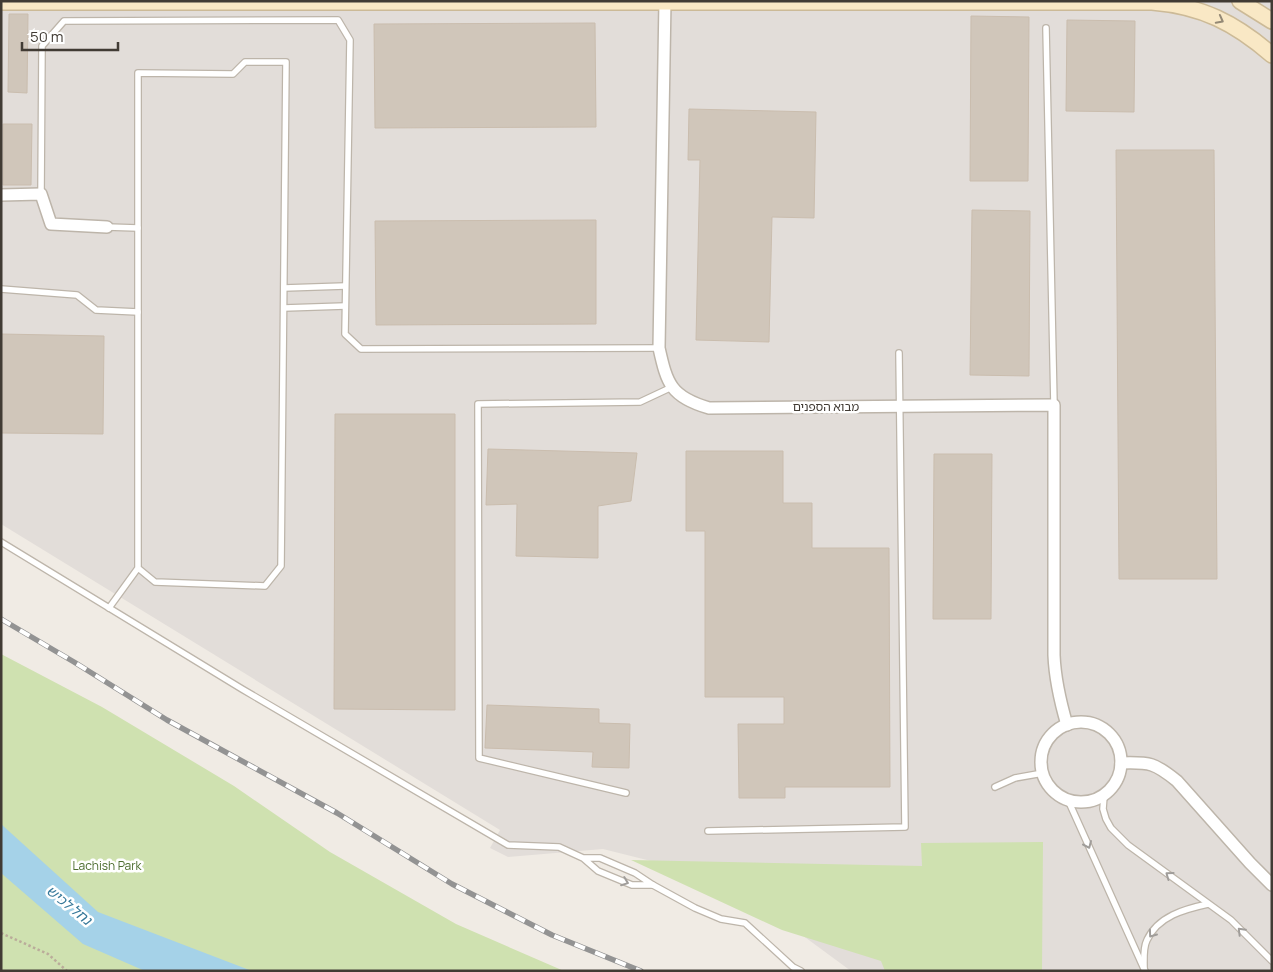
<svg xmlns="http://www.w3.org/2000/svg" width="1273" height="972" viewBox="0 0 1273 972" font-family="Manrope,'Noto Sans Hebrew',sans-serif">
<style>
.industrial{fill:#e2ddd9}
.green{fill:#cfe1b0}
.water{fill:#a5d2e8}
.building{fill:#d0c6ba;stroke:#cabdae}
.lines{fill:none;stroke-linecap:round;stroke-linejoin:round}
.lane-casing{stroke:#bdb5aa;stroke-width:8}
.street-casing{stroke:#bdb5aa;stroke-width:14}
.secondary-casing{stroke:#ccba97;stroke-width:18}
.path{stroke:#baac9a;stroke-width:2.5;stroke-dasharray:2.5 2.5;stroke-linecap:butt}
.lane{stroke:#fff;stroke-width:5.5}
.street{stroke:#fff;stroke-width:11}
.secondary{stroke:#f9e8c5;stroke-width:15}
.rail-casing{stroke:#939393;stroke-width:5.5}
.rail{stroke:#fff;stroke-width:4;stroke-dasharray:11;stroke-linecap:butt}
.oneway{stroke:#948975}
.oneway2{stroke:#a09d9a}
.labels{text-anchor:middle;stroke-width:5;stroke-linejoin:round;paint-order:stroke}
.street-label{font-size:12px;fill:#413b34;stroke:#fff}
.park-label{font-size:12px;fill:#4b6c2e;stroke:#fff}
.water-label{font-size:14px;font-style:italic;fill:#37799a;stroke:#fff}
</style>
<rect width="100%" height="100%" fill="#f0ebe4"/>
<!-- industrial -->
<path class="industrial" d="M1 1H1272V971H851L802 935 715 877 603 849 508 857 490 848 500 830 1 524Z"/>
<!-- green -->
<g class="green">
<path d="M1 654 102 707 234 786 330 852 456 924 564 971H1Z"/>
<path d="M1043 842 1042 971H885L881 961 782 930 631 860 922 866 921 843Z"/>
</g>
<!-- water -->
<path class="water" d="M1 824 98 912 252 971H145L83 944 1 873Z"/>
<!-- building -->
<g class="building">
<path d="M9 14H28L27 93 8 92Z"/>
<path d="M971 16 1029 17 1028 181H970Z"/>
<path d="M1067 20 1135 21 1134 112 1066 111Z"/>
<path d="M595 23 596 127 375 128 374 24Z"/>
<path d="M689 109 816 112 814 218 772 217 769 342 696 340 700 160H688Z"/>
<path d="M3 124H32L31 185H3Z"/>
<path d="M1116 150H1214L1217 579H1119Z"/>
<path d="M972 210 1030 211 1029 376 970 375Z"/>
<path d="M596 220V324L376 325 375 221Z"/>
<path d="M1 334 104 336 103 434 1 433Z"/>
<path d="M335 414H455V710L334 709Z"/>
<path d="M488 449 637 453 631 501 598 506V558L516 556 517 504 486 505Z"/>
<path d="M686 451H783V503H812V548H889L890 787H785V798H739L738 724H784V697H705V531H686Z"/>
<path d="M934 454H992L991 619H933Z"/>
<path d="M487 705 599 709V723L630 724 629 768 592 767 593 752 485 748Z"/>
</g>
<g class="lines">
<defs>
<g id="lane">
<path d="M1046 28 1054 405"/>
<path d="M41 194 42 46 64 21 338 20 350 40 345 334 361 349 659 348"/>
<path d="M107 227 138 228"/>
<path d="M284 288 345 286"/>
<path d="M1 289 77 295 96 310 138 312"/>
<path d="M284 308 345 306"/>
<path d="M1 542 242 689 508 845 559 847 583 858 598 871 632 885H653L635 873 600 858H583"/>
<path d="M109 608 138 568V73L233 74 245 62H286L281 566 265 586 155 582 138 568"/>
<path d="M995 787 1015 778 1043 773"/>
<path d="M626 793 479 758 478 404 640 402 672 387"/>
<path d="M1104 796 1103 809 1106 819 1111 828 1128 845 1231 920 1272 961"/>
<path d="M1068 800 1145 971"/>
<path d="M708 831 905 827 899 353"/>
<path d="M653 885 695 908 721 919 745 923 793 967 801 971"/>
<path d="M1144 967C1144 958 1143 948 1147 940 1158 916 1185 909 1208 904"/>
</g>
<g id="street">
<path d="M665 1 659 348C667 384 671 397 709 408L1054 405V655C1055 680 1060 701 1067 725"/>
<path d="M1 195 41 194 51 224 107 227"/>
<circle cx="1081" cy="762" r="40"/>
<path d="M1121 763C1150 762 1155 763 1177 781L1250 863 1272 885"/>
</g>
<g id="secondary">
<path d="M1240 1 1272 21"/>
<path d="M1 2H1152C1202 6 1235 23 1272 55"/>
</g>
</defs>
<!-- lane casing -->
<use href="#lane" class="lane-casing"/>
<!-- street casing -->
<use href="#street" class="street-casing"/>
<!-- secondary casing -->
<use href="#secondary" class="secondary-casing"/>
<!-- path -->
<path class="path" d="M1 933 48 954 67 971"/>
<!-- lane -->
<use href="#lane" class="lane"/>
<!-- street -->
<use href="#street" class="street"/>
<!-- secondary -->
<use href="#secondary" class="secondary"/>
<defs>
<path id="rail" d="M1 619 74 662 167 720 337 813 452 884 552 935 641 971"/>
</defs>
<!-- rail casing -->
<use href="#rail" class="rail-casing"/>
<!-- rail -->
<use href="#rail" class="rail"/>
</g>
<!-- one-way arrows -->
<defs><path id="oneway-chevron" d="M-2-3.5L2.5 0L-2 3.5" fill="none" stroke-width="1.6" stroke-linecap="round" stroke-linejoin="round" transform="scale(1.25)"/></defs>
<use class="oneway" href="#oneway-chevron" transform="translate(1220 20) rotate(28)"/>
<g class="oneway2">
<use href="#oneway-chevron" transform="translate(1088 845) rotate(66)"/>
<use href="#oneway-chevron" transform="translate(1169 875) rotate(-144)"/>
<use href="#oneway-chevron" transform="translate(625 882) rotate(21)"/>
<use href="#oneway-chevron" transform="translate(1241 931) rotate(-135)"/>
<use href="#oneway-chevron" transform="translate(1152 934) rotate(126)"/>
</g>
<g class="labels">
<!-- street labels -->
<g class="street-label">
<text x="826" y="411">מבוא הספנים</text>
</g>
<!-- park labels -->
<g class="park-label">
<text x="107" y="870">Lachish Park</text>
</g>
<!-- water labels -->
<g class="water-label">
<text transform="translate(69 905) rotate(39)" y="5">נחל לכיש</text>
</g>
</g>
<!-- border -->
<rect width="1273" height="972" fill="none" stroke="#413b34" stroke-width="5"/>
<!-- scale -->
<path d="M22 42v8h96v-8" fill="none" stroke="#413b34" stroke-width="2.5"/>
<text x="30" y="42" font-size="15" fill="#413b34" stroke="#ffffff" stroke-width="4" paint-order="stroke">50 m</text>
</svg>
